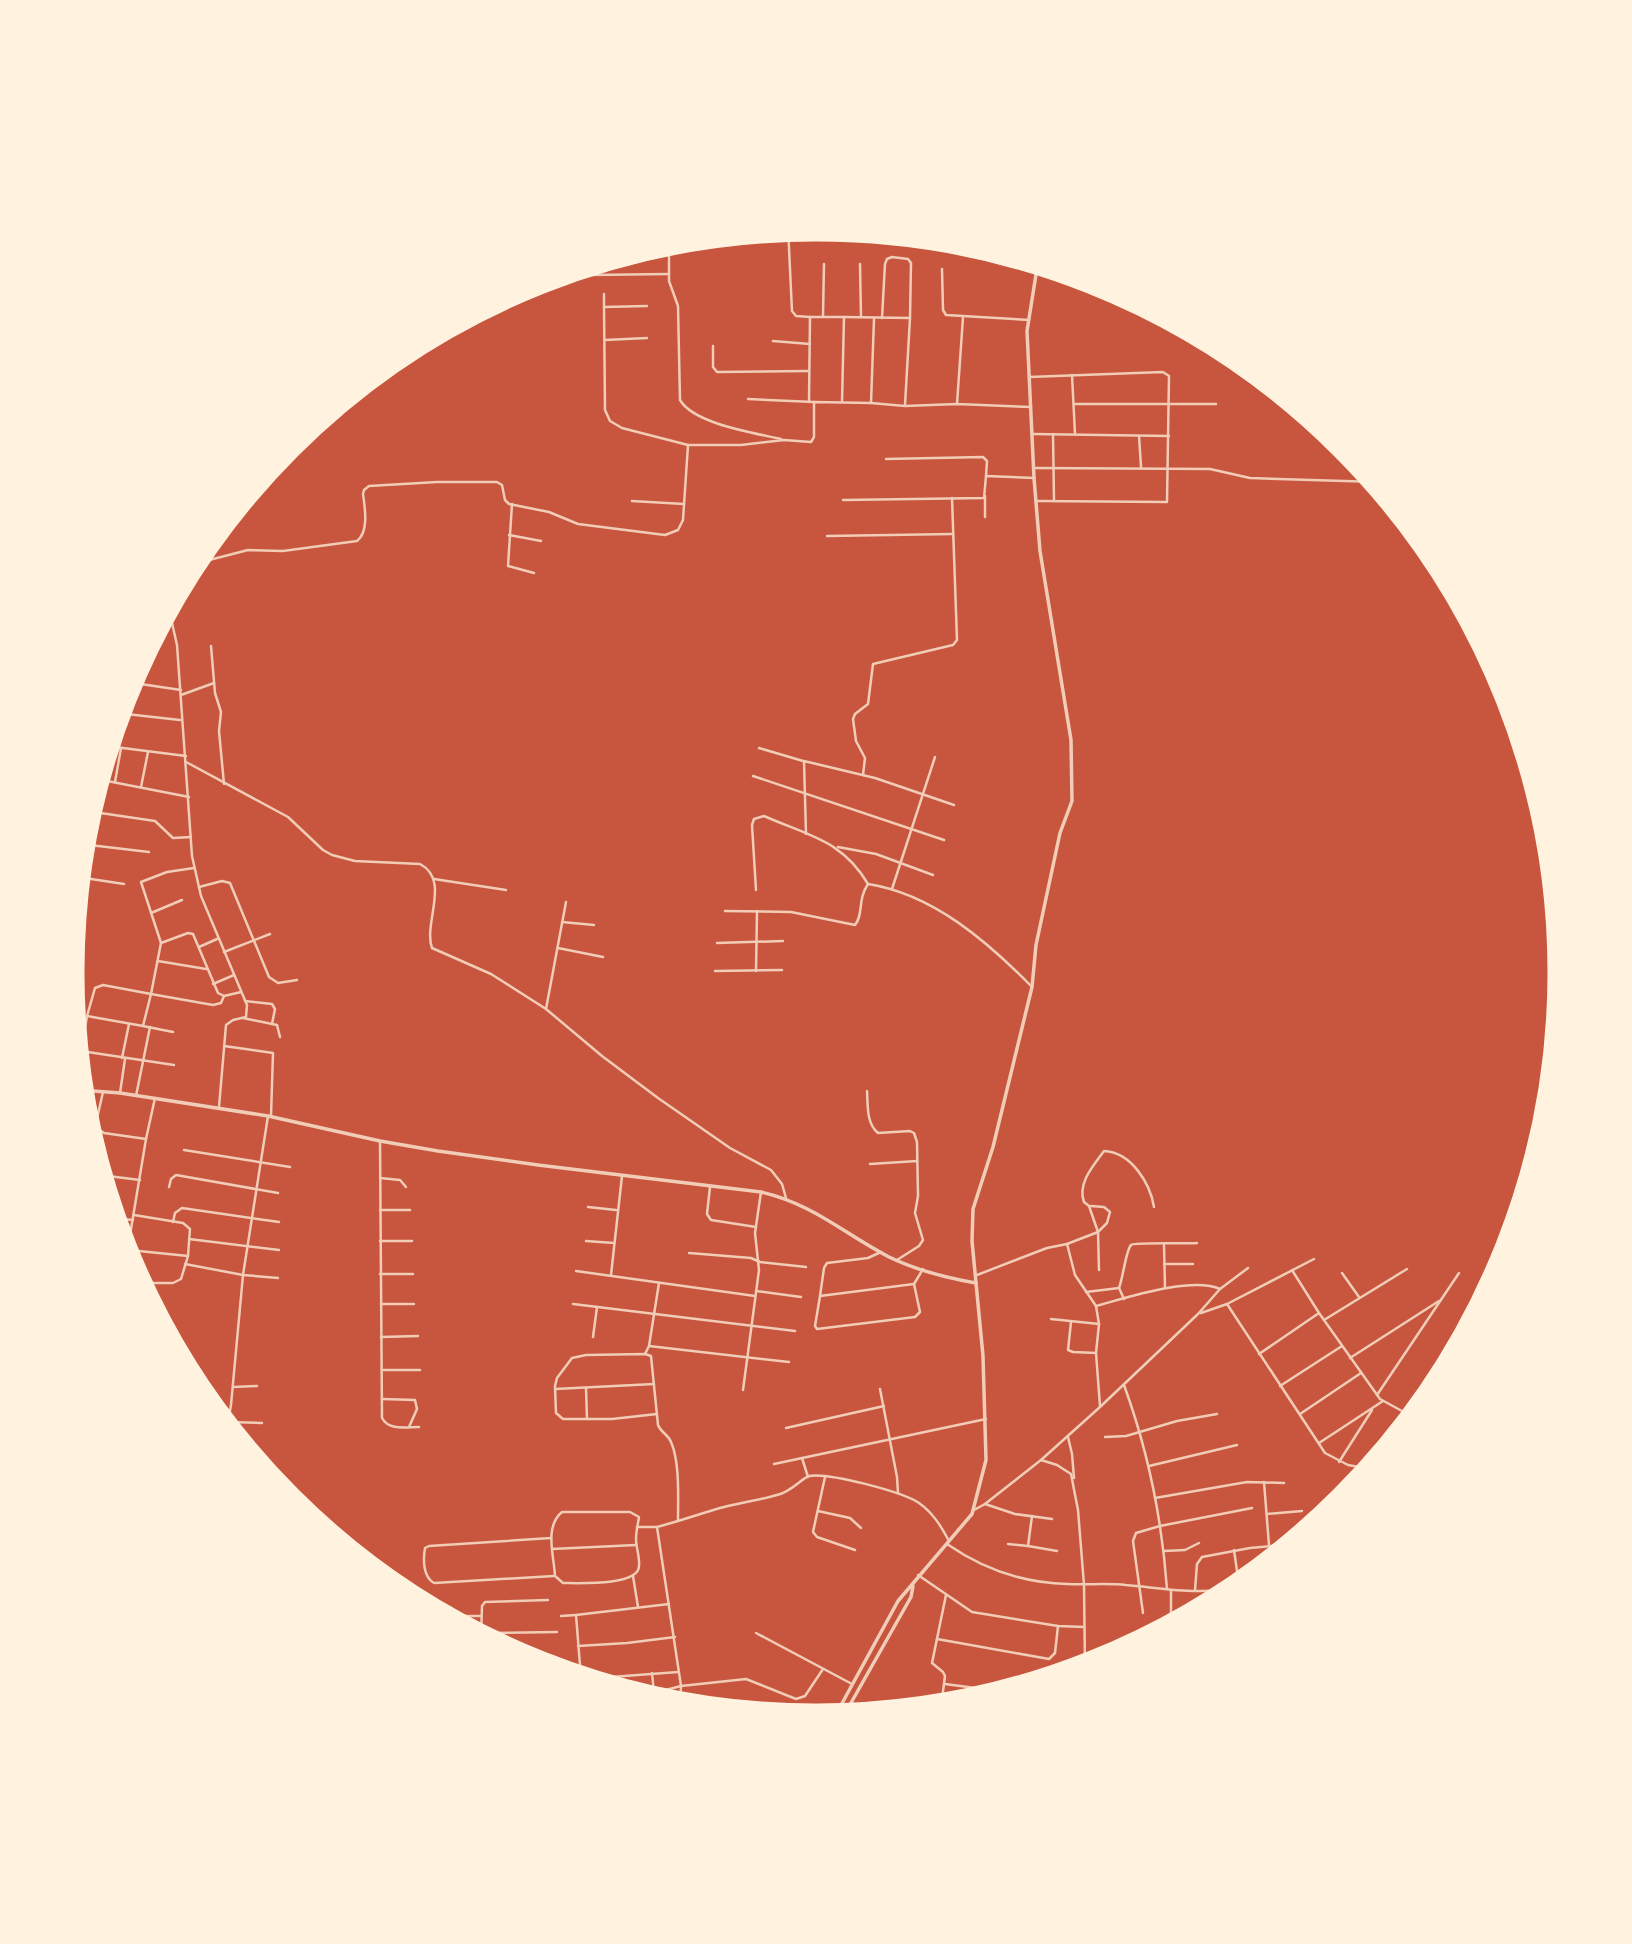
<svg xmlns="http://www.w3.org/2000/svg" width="1632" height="1944" viewBox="0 0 1632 1944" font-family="Karla,sans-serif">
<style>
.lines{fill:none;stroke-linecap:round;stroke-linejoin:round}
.minor{stroke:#f1ccb7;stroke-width:2.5}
.tertiary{stroke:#f1ccb7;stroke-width:3.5}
.rim{fill:none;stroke:#fff3e0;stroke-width:9}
</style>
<rect width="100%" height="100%" fill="#c8553d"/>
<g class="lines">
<!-- minor -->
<g class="minor">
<path d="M788 227 792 311 796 316 810 317"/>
<path d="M869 231 938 236"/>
<path d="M787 232 869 229"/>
<path d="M938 237 948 243 999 250"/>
<path d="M669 239V281L678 306 680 400C694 424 755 433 781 439"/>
<path d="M860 264 861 317"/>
<path d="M942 269 943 310 946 315 1029 320"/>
<path d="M590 275 669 274"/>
<path d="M604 294V307"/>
<path d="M647 306 604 307 605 410 610 421 622 428 688 445"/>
<path d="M823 316 824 264"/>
<path d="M844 317 910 318 905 405"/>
<path d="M882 318 885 264 887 259 892 257 908 259 911 263 910 318"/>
<path d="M605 340 647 338"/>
<path d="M773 341 810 344"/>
<path d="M713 346V367L717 372 808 371"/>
<path d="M389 360 402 361"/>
<path d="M1072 375 1075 434"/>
<path d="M1029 377 1163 372 1169 376 1167 502 1036 501"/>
<path d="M748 399 814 402"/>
<path d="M809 402 810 317H844L842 402"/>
<path d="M871 403 874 319"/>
<path d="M957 404 963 317"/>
<path d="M1074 404H1216"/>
<path d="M1032 434 1169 436"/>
<path d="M1053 434 1054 501"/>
<path d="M1139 436 1141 467"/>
<path d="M886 459 983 457 987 461 986 476"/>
<path d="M1033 468 1210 469 1250 478 1377 482"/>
<path d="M843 500 984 498 986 476 1034 478"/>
<path d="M632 501 684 504"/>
<path d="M512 504 508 566 534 573"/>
<path d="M985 517V496"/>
<path d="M509 535 541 541"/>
<path d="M827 536 953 534"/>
<path d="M190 565 248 550 283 551 357 541C369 532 365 508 363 494L364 490 369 486 437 482H497L502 485 505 500 509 504 549 512 578 524 665 535 678 530 683 520 688 445H741L784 440 811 442 814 437V402L871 403 905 406 957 404 1031 407"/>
<path d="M168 605 177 645 192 856 201 896 247 1005 246 1017 233 1020 226 1025 219 1107"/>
<path d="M211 646 215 693 221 712 219 731 224 784"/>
<path d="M127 682 181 690"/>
<path d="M181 695 214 683"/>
<path d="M117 713 180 720"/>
<path d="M107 746 186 756"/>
<path d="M759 748 803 761"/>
<path d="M186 762 288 817 323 850 332 855 355 861 420 864C451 880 423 923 432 948L491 974 546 1009 602 1056 658 1098 730 1148 771 1170 782 1184 786 1198"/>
<path d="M863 775 865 758 856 741 853 719 855 714 868 704 873 664 953 645 957 640 952 498"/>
<path d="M753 776 944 840"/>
<path d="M97 779 189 797"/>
<path d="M115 782 121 748"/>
<path d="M141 787 148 752"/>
<path d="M87 811 155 821 173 838 191 837"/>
<path d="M806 834 804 761 875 778 954 805"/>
<path d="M81 844 149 852"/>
<path d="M838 847 876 854 933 875"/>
<path d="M78 877 124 884"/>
<path d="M434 879 506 890"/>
<path d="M199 887 222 881 230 883 269 977 278 983 297 980"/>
<path d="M892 889 935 757"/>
<path d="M756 890 752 825 754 819 764 816C809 836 842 840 868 884 933 894 988 942 1032 987"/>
<path d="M725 911 791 912 855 925C864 914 857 900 868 884"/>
<path d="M151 913 182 900"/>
<path d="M562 922 594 925"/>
<path d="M161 943 188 933 193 934 218 993 224 996 241 992"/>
<path d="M717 943 783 941"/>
<path d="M199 947 217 939"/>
<path d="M558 948 603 957"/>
<path d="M224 952 270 934"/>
<path d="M158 961 206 969"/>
<path d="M715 971 782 970"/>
<path d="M756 971 757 911"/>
<path d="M213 984 234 975"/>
<path d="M245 1001 272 1004 275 1009 272 1024"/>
<path d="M546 1009 566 902"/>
<path d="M87 1016 143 1026 151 994 213 1005 221 1003 224 996"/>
<path d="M243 1018 277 1025 280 1037"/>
<path d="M143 1026 173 1032"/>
<path d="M224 1046 273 1053 271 1116"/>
<path d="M81 1051 174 1065"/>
<path d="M122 1058 129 1024"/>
<path d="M78 1071 87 1016 95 988 103 985 151 994 161 943 141 882 167 872 194 868"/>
<path d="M867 1091C868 1105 866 1123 878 1133L910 1131 914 1133 917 1142 918 1196 915 1213 923 1240 919 1246 897 1260"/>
<path d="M103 1092 96 1123 97 1128 104 1133 146 1139"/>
<path d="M120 1093 125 1059"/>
<path d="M136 1096 150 1027"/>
<path d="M380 1141 382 1418C389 1431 406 1427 419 1427"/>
<path d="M184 1150 290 1167"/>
<path d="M870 1164 917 1161"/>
<path d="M100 1175 140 1180"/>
<path d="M380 1178 400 1180 406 1187"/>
<path d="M169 1187 171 1179 176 1175 278 1193"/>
<path d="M710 1187 707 1214 711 1220 756 1227"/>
<path d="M1091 1206 1104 1207 1110 1212 1107 1223 1098 1232 1099 1270"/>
<path d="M588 1207 616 1210"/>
<path d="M380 1210H410"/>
<path d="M134 1215 183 1223 190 1229 188 1256 181 1279 173 1283H139"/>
<path d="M113 1218 133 1220"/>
<path d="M173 1222 175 1213 182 1208 279 1222"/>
<path d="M189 1239 279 1250"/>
<path d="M380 1241H412"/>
<path d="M586 1241 614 1243"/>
<path d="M1067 1244 1098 1232 1089 1206 1084 1202C1077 1183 1094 1165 1104 1151 1131 1152 1150 1183 1154 1207"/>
<path d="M1164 1245 1165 1288"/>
<path d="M129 1250 188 1256"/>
<path d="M881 1252 868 1258 827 1263 824 1268 820 1296 914 1284 923 1269"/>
<path d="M689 1253 751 1258 760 1262 806 1267"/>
<path d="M126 1259 146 1139 155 1098"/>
<path d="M185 1264 243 1275 278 1278"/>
<path d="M1164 1264H1193"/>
<path d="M1292 1270 1319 1313 1380 1399 1413 1417"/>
<path d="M576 1271 755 1296"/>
<path d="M1342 1273 1359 1297"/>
<path d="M380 1274H413"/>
<path d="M611 1275 622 1176"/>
<path d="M977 1275 1047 1248 1067 1244 1075 1275 1096 1306 1099 1324 1096 1353 1100 1406"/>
<path d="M1220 1289 1248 1268"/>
<path d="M756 1291 801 1297"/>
<path d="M1086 1292 1119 1288"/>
<path d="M820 1296 815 1326 817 1329 915 1317 920 1312 914 1284"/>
<path d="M1124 1299 1119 1288C1123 1278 1126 1250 1131 1245 1134 1242 1187 1244 1197 1243"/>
<path d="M381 1304H414"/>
<path d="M573 1304 795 1331"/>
<path d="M1227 1304 1314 1259"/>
<path d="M1201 1313 1227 1304 1325 1453 1348 1465 1370 1469"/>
<path d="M155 1314 166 1315"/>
<path d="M1051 1319 1099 1324"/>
<path d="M1324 1320 1407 1269"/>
<path d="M1071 1322 1068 1350 1073 1352 1096 1353"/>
<path d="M381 1337 418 1336"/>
<path d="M593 1337 597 1307"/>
<path d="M649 1346 789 1362"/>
<path d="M645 1354 649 1346 659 1283"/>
<path d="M1259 1354 1319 1313"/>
<path d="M1350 1358 1439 1301"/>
<path d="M382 1370H420"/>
<path d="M1124 1385C1148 1451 1162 1519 1167 1589"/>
<path d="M1280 1386 1342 1346"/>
<path d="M233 1387 257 1386"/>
<path d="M586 1388 587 1419"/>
<path d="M555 1389 654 1384"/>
<path d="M880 1389 897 1477 898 1493"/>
<path d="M743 1390 759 1270 755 1233 761 1192"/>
<path d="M1377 1395 1459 1273"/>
<path d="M382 1399 415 1400 417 1409 409 1427"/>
<path d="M657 1414 612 1419H563L556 1413 555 1386 557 1378 572 1358 586 1355 645 1354 651 1356 658 1425C661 1433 668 1434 671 1442 680 1462 678 1498 678 1520"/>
<path d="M1300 1414 1361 1373"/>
<path d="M222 1422H228L231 1405 243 1275 268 1116"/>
<path d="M228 1422 262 1423"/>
<path d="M786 1428 884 1406"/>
<path d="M1068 1437 1072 1454 1074 1478"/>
<path d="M1105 1437 1126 1436 1177 1421 1217 1414"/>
<path d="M1319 1443 1383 1401"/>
<path d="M802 1458 808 1477"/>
<path d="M1041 1460 1100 1407 1198 1314 1220 1289C1192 1276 1126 1298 1096 1306"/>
<path d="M1339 1462 1372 1410"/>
<path d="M774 1464 986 1419"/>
<path d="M1149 1466 1237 1445"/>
<path d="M825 1477 813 1532 817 1537 855 1550"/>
<path d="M1264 1482 1269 1545"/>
<path d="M1155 1498 1247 1482 1284 1483"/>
<path d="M985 1504 1015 1514 1052 1519"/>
<path d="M974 1510 985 1504 1041 1460 1057 1465 1071 1474 1078 1510 1084 1585 1085 1668"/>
<path d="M818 1511 850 1518 861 1528"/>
<path d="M562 1512H630L639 1517C638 1524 636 1531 636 1539 636 1548 640 1557 639 1566 639 1586 578 1583 563 1583L555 1576C554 1555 544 1527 562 1512Z"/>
<path d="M1267 1514 1302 1511"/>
<path d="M1032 1516 1028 1546 1057 1551"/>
<path d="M637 1527H657"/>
<path d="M551 1538 429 1546 425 1548C423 1560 423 1577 434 1583L554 1576"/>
<path d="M947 1544C983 1569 1023 1583 1067 1584 1087 1585 1107 1583 1126 1585 1163 1588 1206 1597 1242 1585"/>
<path d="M1008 1544 1028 1546"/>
<path d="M552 1549 636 1545"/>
<path d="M1234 1550 1239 1585"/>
<path d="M1164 1551 1185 1550 1199 1543"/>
<path d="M918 1575 972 1612 1058 1626 1084 1627"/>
<path d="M633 1576 638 1607"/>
<path d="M1171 1590V1620L1177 1623"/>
<path d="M1195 1590 1197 1564 1202 1557 1250 1548 1292 1544"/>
<path d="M1219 1600 1220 1590"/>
<path d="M1143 1613 1133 1541 1136 1533 1160 1526 1252 1508"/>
<path d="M442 1616H481"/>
<path d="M561 1616 576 1615"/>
<path d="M482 1633 557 1632"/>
<path d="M756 1633 852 1684"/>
<path d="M481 1637 482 1606 485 1602 548 1600"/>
<path d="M937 1639 1049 1659 1055 1653 1058 1626"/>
<path d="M578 1646 627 1643 675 1637"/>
<path d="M543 1667H556"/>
<path d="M823 1669 805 1696 796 1699 746 1679 681 1686 657 1527C680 1521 702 1513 724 1507 742 1502 760 1500 777 1495 791 1492 802 1478 809 1476 828 1472 903 1492 919 1503 933 1513 941 1526 949 1541"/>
<path d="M652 1673 654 1693"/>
<path d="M581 1678 576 1615 669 1604"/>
<path d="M584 1679 678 1672"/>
<path d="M945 1684 1006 1692"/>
<path d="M654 1700V1693L681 1686 680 1706"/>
<path d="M941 1707 945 1676 943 1672 932 1663 946 1595"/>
</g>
<!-- tertiary -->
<g class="tertiary">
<path d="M80 1090 120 1093 268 1116 380 1141 438 1151 538 1165 761 1192C813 1204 843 1233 889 1257 916 1270 947 1278 976 1283"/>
<path d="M843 1717 911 1597 913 1586"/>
<path d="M834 1718 898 1601 972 1514 986 1460 983 1356 972 1241 973 1209 993 1147 1032 987 1036 945 1060 833 1072 801 1071 740 1040 551 1034 478 1027 331 1038 262"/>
</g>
</g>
<!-- crop -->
<path d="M0 0H1632V1944H0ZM815 237H817A735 735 0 0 1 1552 972V973A735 735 0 0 1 817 1708H815A735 735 0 0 1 80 973V972A735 735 0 0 1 815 237Z" fill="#fff3e0" fill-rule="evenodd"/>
<path class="rim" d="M815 237H817A735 735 0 0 1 1552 972V973A735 735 0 0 1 817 1708H815A735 735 0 0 1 80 973V972A735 735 0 0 1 815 237Z"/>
</svg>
